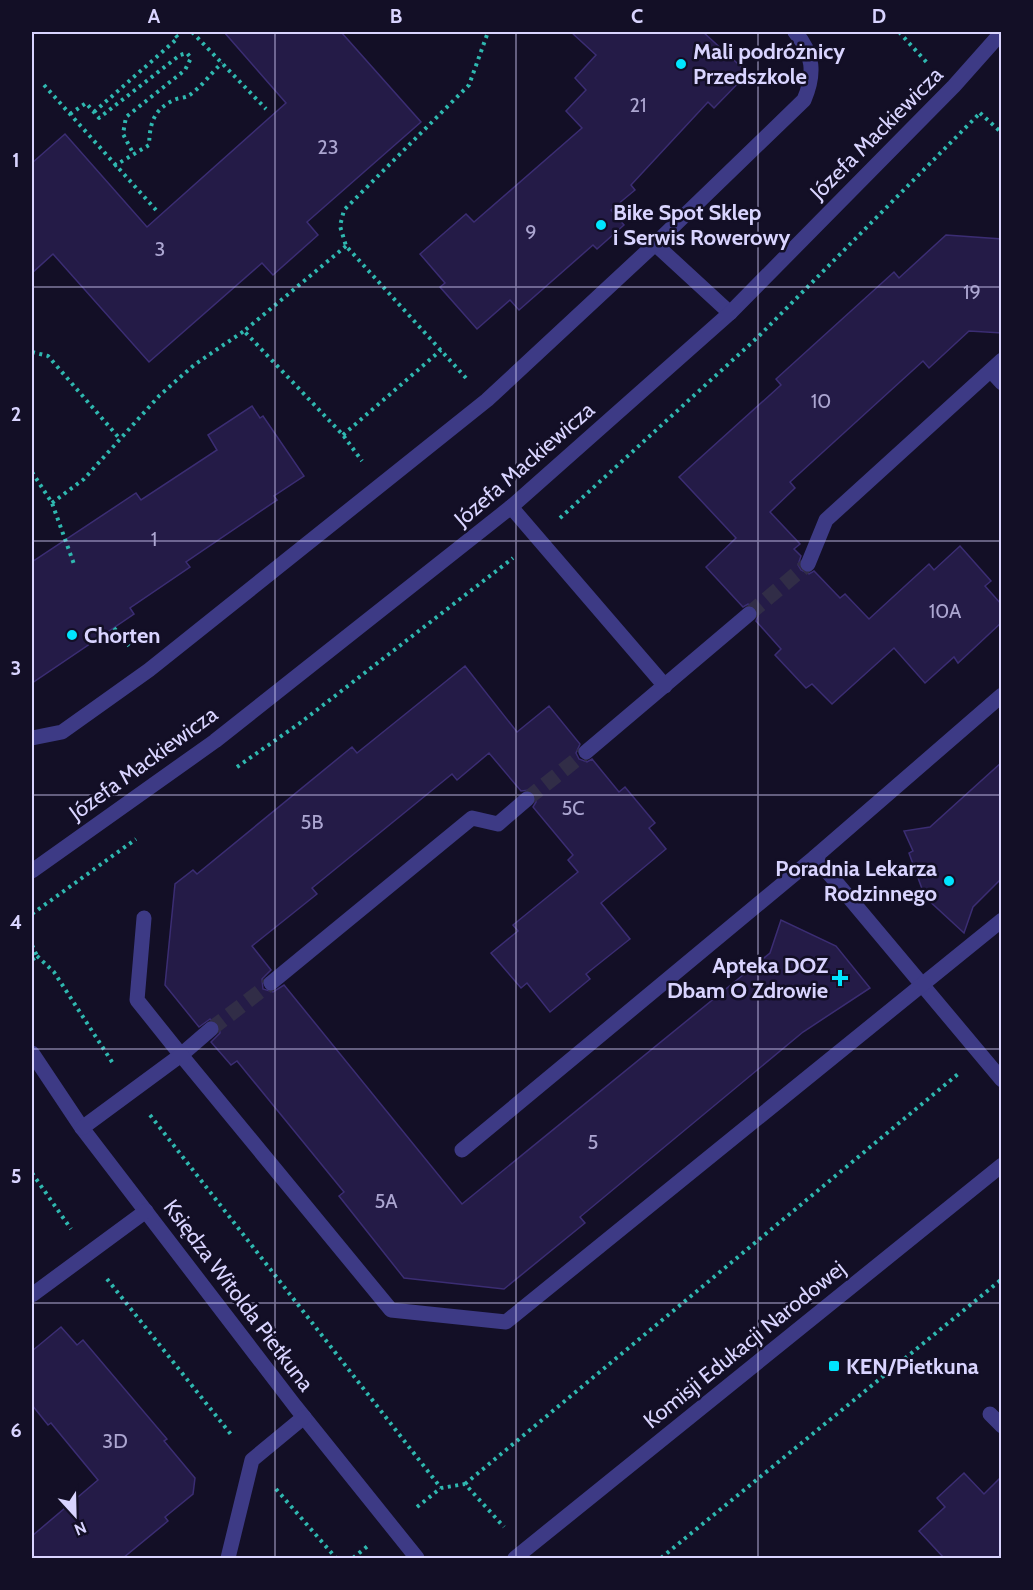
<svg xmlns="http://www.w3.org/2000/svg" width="1033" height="1590" viewBox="0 0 1033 1590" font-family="Cabin,sans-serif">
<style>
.building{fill:#241b47;stroke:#3b2d73;stroke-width:1.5}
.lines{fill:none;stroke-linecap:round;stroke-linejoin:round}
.minor-tunnel{stroke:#312d47;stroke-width:15;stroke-dasharray:15 8;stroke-linecap:butt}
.path{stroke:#2fb8b0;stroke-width:4;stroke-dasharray:3 4.5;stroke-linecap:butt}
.minor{stroke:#3d3a85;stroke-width:15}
.grid{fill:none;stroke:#d9d4ff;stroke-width:1.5;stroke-opacity:0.55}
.poi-dot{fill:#00e5ff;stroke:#130f26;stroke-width:2}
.labels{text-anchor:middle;stroke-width:5;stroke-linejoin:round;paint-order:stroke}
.number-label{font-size:20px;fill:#aca6d1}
.poi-label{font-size:22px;font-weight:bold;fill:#d9d4ff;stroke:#130f26;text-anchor:start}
.street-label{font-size:22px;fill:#d9d4ff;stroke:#130f26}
.neatline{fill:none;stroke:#d9d4ff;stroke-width:2}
.grid-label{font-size:20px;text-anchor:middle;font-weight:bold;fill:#d9d4ff}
</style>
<rect width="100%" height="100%" fill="#130f26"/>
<!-- building -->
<g class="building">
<path d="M224 32H341L421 122 307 222 318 235 273 275 262 263 149 362 53 254 32 273V163L65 134 147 227 286 103Z"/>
<path d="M571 32H703L748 73 714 108 708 102 631 185 635 190 611 210 624 225 597 249 593 245 519 310 510 300 477 329 440 287 445 283 420 254 466 214 474 222 582 128 566 111 586 90 575 78 596 55Z"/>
<path d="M946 235 1002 239V333L969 331 929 368 923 361 790 482 795 488 770 512 800 544 794 549 801 556 798 565 801 570 809 574 814 571 840 598 845 594 869 619 929 564 934 570 960 546 991 581 985 586 1002 605V622L958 663 954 657 925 683 894 648 832 704 812 684 806 688 775 655 781 649 756 621 759 613 756 607 748 604 743 607 706 567 736 538 679 477 781 385 776 379 894 272 899 278Z"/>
<path d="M252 406 260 418 263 416 304 476 274 496 277 500 186 562 190 567 130 608 134 614 32 683V562L136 493 141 500 217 450 208 435Z"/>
<path d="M465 666 517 732 549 706 580 744 576 753 579 759 587 762 592 759 619 792 625 787 655 823 649 828 666 849 601 903 630 939 586 974 590 979 550 1012 527 983 521 988 491 953 518 931 513 925 578 872 568 860 573 855 533 807 536 802 535 793 530 790 521 791 489 753 457 780 452 774 312 888 317 894 252 946 271 970 262 979 263 989 273 992 284 985 462 1204 770 953 781 920 836 946 870 988 803 1032 580 1217 585 1223 504 1289 404 1278 339 1196 344 1192 282 1116 237 1061 231 1065 211 1042 220 1033 219 1023 210 1019 199 1027 165 985 175 884 193 870 197 874 352 747 357 753Z"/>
<path d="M1002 762V878L973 907 964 933 925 897 909 853 913 851 904 831 930 827Z"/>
<path d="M61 1327 77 1345 83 1340 167 1439 164 1441 195 1478 193 1494 165 1517 168 1521 123 1558H32V1536L98 1480 51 1423 48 1425 32 1405V1351Z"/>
<path d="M964 1473 984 1494 1002 1476V1558H944L919 1531 945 1507 937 1498Z"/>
</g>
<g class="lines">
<!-- minor-tunnel -->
<g class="minor-tunnel">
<path d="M749 614 808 564"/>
<path d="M527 799 586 752"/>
<path d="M211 1029 271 983"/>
</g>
<!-- path -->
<g class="path">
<path d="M192 32 266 109"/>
<path d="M899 32 929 65"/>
<path d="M44 85 156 210"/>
<path d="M94 112 178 38 173 32"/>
<path d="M980 113 1002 133"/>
<path d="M70 114 86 103 99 118 180 55 187 53 191 58 185 70 126 117 123 134 133 153"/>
<path d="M114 166 149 145C150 123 153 110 174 100 178 98 184 98 188 96 200 89 211 73 222 63"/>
<path d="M346 246 244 331 343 435 362 461"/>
<path d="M32 352 48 356 120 439"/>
<path d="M466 378 346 246 340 226 344 210 469 85 488 32"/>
<path d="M343 435 441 350"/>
<path d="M32 472 52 503 75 567"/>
<path d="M52 503 84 479 159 396 194 365 244 331"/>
<path d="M560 518 759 336 980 113"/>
<path d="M114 628 129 646"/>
<path d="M237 767 300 723 513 558"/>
<path d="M32 914 136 839"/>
<path d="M32 945 37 956 32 960"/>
<path d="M37 956 54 972 114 1065"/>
<path d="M150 1115 441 1488"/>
<path d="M32 1173 71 1229"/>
<path d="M107 1279 233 1437"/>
<path d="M465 1484 958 1074"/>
<path d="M276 1489 336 1558"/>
<path d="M417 1507 441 1488 465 1484 504 1527"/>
<path d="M353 1558 369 1545"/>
<path d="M661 1558 1002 1279"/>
</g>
<!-- minor -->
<g class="minor">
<path d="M655 244 730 313"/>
<path d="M991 371 1002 383"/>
<path d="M511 507 665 686"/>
<path d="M808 564 826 520 1002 360"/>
<path d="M1002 695 815 857 1002 1080"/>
<path d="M32 738 62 732 149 670 487 400 655 244 804 100C815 74 814 54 795 32"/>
<path d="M586 752 749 614"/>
<path d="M32 871 215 741 511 507 730 313 954 86 1002 32"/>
<path d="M144 918 137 1000 181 1055 211 1029"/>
<path d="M271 983 472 818 498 824 527 799"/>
<path d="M32 1053 82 1128 295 1406 417 1558"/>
<path d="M82 1128 181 1055 391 1310 506 1322 1002 920"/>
<path d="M462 1150 815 857"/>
<path d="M32 1295 146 1211"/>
<path d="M990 1414 1002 1426"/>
<path d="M228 1558 252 1460 304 1417"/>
<path d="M515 1558 1002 1165"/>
</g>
</g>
<!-- grid -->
<path class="grid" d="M275 32V1558M516 32V1558M758 32V1558M32 287H1002M32 541H1002M32 795H1002M32 1049H1002M32 1303H1002"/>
<!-- markers -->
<g class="poi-dot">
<circle cx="681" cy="64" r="6"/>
<circle cx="601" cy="225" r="6"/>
<circle cx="72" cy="635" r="6"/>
<circle cx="949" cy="881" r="6"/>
<path d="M837 969h6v6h6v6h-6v6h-6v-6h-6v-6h6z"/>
<rect x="828" y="1360" width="12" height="12" rx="3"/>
</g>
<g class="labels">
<!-- number labels -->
<g class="number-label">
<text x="638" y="112">21</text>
<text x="328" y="154">23</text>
<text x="531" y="239">9</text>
<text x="160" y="256">3</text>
<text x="972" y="299">19</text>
<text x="821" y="408">10</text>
<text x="154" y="546">1</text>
<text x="945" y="618">10A</text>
<text x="573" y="815">5C</text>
<text x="312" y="829">5B</text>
<text x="593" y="1149">5</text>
<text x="386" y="1208">5A</text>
<text x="115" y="1448">3D</text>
</g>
<!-- poi labels -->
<g class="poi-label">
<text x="693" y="59">Mali podróżnicy<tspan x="693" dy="25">Przedszkole</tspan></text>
<text x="613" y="220">Bike Spot Sklep<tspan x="613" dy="25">i Serwis Rowerowy</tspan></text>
<text x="84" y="643">Chorten</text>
<text x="937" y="876" text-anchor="end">Poradnia Lekarza<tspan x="937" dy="25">Rodzinnego</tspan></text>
<text x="828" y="973" text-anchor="end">Apteka DOZ<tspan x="828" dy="25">Dbam O Zdrowie</tspan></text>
<text x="846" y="1374">KEN/Pietkuna</text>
</g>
<!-- street labels -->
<g class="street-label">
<text transform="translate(876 133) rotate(-45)" y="8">Józefa Mackiewicza</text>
<text transform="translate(524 464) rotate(-41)" y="8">Józefa Mackiewicza</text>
<text transform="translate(143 763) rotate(-36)" y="8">Józefa Mackiewicza</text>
<text transform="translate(239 1295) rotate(53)" y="8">Księdza Witolda Pietkuna</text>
<text transform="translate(744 1344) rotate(-39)" y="8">Komisji Edukacji Narodowej</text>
</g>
</g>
<!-- border -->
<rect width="1033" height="1590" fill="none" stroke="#130f26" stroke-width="66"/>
<!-- north arrow -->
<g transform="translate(75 1515) rotate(158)" stroke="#130f26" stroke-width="4.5" paint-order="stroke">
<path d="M0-4.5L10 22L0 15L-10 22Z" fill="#d9d4ff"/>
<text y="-9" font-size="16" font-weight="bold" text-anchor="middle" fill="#d9d4ff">N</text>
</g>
<rect x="33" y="33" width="967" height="1524" class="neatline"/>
<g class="grid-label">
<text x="154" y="23">A</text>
<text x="396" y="23">B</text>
<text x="637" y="23">C</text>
<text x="879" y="23">D</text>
<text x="16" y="167">1</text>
<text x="16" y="421">2</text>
<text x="16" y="675">3</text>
<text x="16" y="929">4</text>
<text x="16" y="1183">5</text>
<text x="16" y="1437">6</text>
</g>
</svg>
